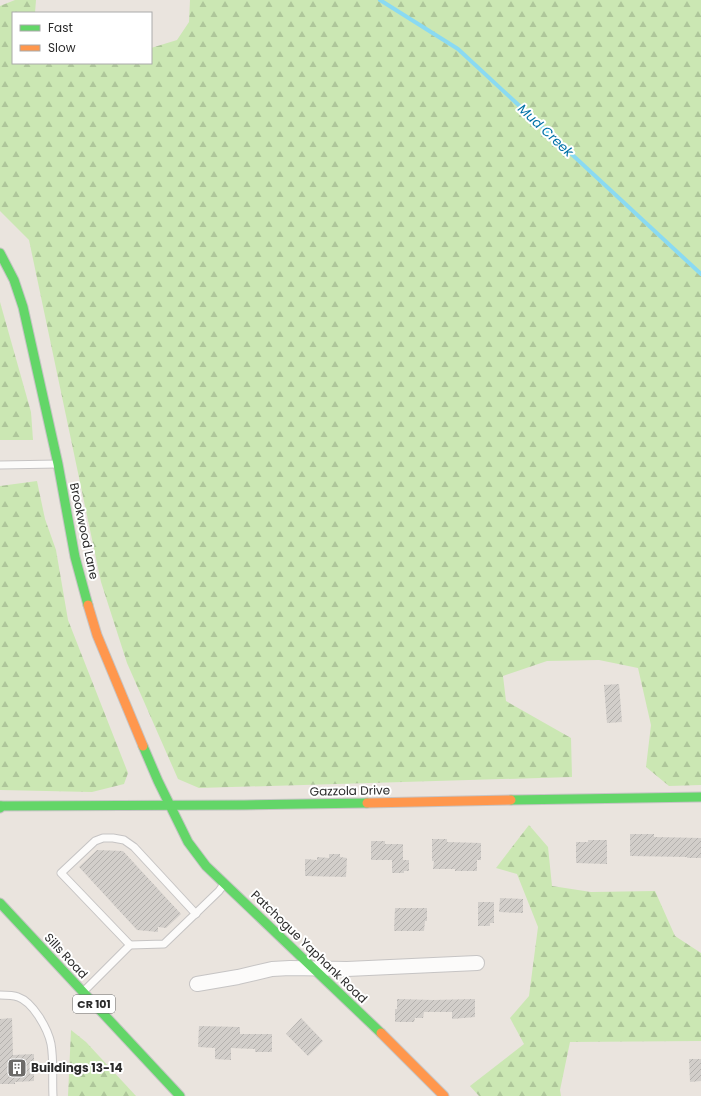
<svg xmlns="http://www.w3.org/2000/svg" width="701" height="1096" viewBox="0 0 701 1096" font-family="Poppins,sans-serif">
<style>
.forest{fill:url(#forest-firs)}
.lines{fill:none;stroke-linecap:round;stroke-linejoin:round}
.stream{stroke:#8adaf2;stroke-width:4}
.building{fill:url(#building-hatch)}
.lane-casing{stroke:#c6c4c4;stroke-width:9}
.street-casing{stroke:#c6c4c4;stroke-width:16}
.fast-casing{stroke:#c6c4c4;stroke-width:11}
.slow-casing{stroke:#c6c4c4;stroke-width:11}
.lane{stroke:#fcfbfa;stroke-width:7}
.street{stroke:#fcfbfa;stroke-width:14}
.fast{stroke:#63d668;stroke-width:9}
.slow{stroke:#ff974d;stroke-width:9}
.labels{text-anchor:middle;stroke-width:4;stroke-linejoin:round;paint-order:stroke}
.shield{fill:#fff;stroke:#6a6a6a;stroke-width:1}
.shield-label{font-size:11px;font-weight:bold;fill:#2a2a2a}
.street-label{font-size:12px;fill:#2a2a2a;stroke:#fff}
.poi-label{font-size:12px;font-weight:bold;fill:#2a2a2a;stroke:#fff;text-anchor:start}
.water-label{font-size:13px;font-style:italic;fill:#0071a7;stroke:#fff}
</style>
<defs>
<pattern id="forest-firs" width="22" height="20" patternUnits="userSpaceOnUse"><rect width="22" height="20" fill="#cbe7b3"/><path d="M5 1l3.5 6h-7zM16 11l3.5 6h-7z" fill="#aec69a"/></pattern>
<pattern id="building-hatch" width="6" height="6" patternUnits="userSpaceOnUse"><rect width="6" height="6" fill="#d2ceca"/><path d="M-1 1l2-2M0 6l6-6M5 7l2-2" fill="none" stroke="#b4b1ae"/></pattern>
</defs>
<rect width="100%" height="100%" fill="#eae4de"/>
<!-- forest -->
<g class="forest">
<path d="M15 0H36L35 13H13V63H151V48L177 40 189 22 190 0H701V785L669 786 646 767 651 725 638 668 599 660 547 661 503 676 506 701 571 738 572 777 199 788 178 779 127 663 101 582 29 240 0 211V6Z"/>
<path d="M0 302 31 412 33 440H0Z"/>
<path d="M37 481 45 519 56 550 68 620 128 773 124 784 92 792 0 790V486Z"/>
<path d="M529 825 548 847 552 886 591 892 655 891 675 936 701 953V1041L570 1042 560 1090 561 1096H479L470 1086 524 1044 510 1018 529 996 538 927 517 874 496 868Z"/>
<path d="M71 1030 86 1042 136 1096H68Z"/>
</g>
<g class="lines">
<!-- stream -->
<path class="stream" d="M380 0 458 49 701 274"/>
</g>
<!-- building -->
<g class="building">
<path d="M619 684 622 722 607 723 604 685Z"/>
<path d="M630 834H654V837L701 838V858H687V857L630 856Z"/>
<path d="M432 839H447V842L481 843V860H477V871H455V869H433L434 861H432Z"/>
<path d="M588 840H607V864L576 863V842H588Z"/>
<path d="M371 841H385V844H403V860H409V871H404V873H392V860H371Z"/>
<path d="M97 850 123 851 181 914 166 928 158 927V932L137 930 79 867Z"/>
<path d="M329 854H340V857L347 858 346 877 305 876V859L317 860V857L329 858Z"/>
<path d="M500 898 523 899V913L499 912Z"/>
<path d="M478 902H494V923H490V926H478Z"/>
<path d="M395 908H427V921H425L424 931H394Z"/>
<path d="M397 999 433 1000 475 999V1017L452 1019V1012H424L423 1018H415L414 1022H395V1009H397Z"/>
<path d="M12 1018 13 1055 34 1054V1081L15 1082V1084H0V1019Z"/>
<path d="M301 1018 323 1041 308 1056 286 1034Z"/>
<path d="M199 1026 240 1027V1034H272V1052H255V1049L231 1048V1060L215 1059V1048L198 1047Z"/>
<path d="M689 1059H701V1081L690 1082Z"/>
</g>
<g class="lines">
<defs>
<g id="lane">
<path d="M0 465 58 464"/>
<path d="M130 945 61 873 95 841 103 838H113L124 840 134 847 196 914"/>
<path d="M84 991 130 945 164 944 219 891 224 884"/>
<path d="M0 995C6 995 13 995 18 997 33 1002 48 1029 51 1044 54 1061 52 1079 53 1096"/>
</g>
<path id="street" d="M197 984 238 977 272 969 290 968 347 969 477 963"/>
<g id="fast">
<path d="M0 253 14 280 23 307 58 464 75 557 88 605"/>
<path d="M143 746 158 781 188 842 206 866 381 1033"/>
<path d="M511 800 701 797"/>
<path d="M0 806 244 805 367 803"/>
<path d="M0 808 1 806"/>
<path d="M0 903 180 1096"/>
</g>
<g id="slow">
<path d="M88 605 97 635 143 746"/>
<path d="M367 803 511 800"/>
<path d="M381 1033 444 1096"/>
</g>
</defs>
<!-- lane casing -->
<use href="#lane" class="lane-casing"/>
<!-- street casing -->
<use href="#street" class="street-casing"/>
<!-- fast casing -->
<use href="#fast" class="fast-casing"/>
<!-- slow casing -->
<use href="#slow" class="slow-casing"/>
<!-- lane -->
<use href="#lane" class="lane"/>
<!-- street -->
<use href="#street" class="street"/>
<!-- fast -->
<use href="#fast" class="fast"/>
<!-- slow -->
<use href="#slow" class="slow"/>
</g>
<!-- icons -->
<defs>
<symbol id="building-square" viewBox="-11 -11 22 22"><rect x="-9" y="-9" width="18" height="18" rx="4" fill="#6d6b69" stroke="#fff"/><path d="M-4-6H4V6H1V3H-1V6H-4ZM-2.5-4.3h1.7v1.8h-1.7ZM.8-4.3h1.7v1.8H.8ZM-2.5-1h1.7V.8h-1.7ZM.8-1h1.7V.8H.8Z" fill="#fff"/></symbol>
</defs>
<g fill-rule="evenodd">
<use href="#building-square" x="6" y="1057" width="22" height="22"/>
</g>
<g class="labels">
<!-- shield labels -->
<rect class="shield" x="73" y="995" width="42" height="18" rx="3"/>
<g class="shield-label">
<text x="94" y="1008">CR 101</text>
</g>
<!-- street labels -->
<g class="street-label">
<text transform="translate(84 531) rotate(78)" y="4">Brookwood Lane</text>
<text transform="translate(350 791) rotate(-1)" y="4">Gazzola Drive</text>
<text transform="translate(309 947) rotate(44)" y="4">Patchogue Yaphank Road</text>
<text transform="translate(66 956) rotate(47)" y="4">Sills Road</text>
</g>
<!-- poi labels -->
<g class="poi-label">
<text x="31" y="1072">Buildings 13-14</text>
</g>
<!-- water labels -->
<g class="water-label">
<text transform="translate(546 130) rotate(43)" y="5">Mud Creek</text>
</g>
</g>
<!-- legend -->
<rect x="12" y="12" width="140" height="52" fill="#ffffff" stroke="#aaaaaa"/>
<rect x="20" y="25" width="20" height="6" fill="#63d668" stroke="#aaaaaa"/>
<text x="48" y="32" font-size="12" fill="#2a2a2a">Fast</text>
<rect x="20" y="45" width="20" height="6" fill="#ff974d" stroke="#aaaaaa"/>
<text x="48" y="52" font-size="12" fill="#2a2a2a">Slow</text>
</svg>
